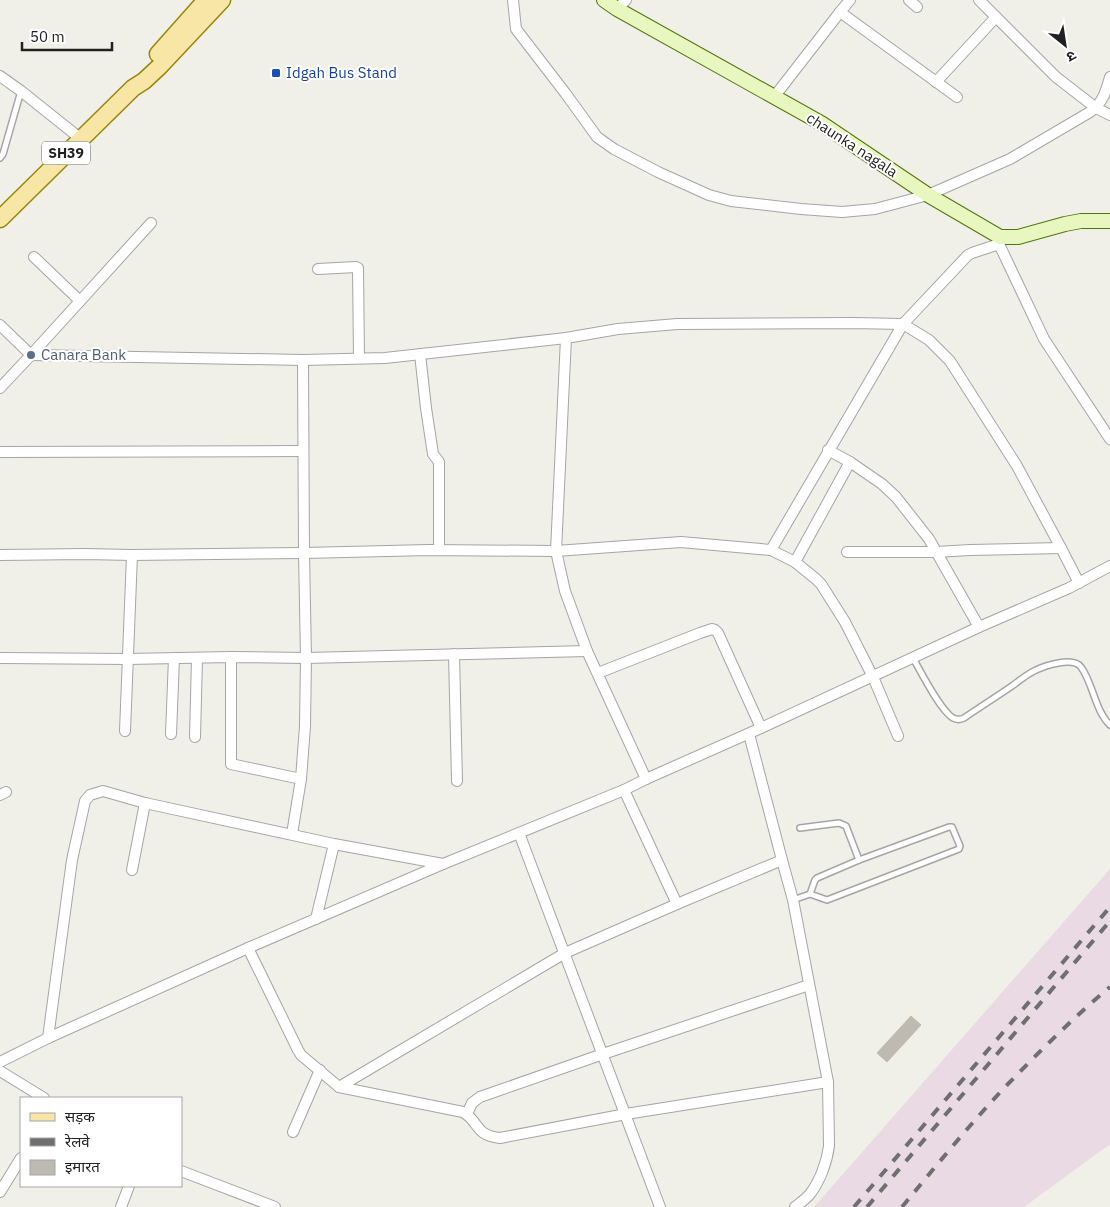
<svg xmlns="http://www.w3.org/2000/svg" width="1110" height="1207" viewBox="0 0 1110 1207" font-family="'IBM Plex Sans','Noto Sans Devanagari',sans-serif">
<style>
.industrial{fill:#e9dae3}
.building{fill:#beb9b1;stroke:#c2baab}
.lines{fill:none;stroke-linecap:round;stroke-linejoin:round}
.lane-casing{stroke:#a5a5a5;stroke-width:8}
.street-casing{stroke:#a5a5a5;stroke-width:12}
.secondary-casing{stroke:#52750b;stroke-width:16}
.primary-casing{stroke:#968608;stroke-width:19}
.lane{stroke:#fff;stroke-width:5}
.street{stroke:#fff;stroke-width:10}
.secondary{stroke:#e8f7c0;stroke-width:14}
.primary{stroke:#f8e6a6;stroke-width:16}
.rail{stroke:#6f6f6f;stroke-width:4;stroke-dasharray:10 10;stroke-linecap:butt}
.transit-dot{fill:#1a4fb4;stroke:#fff;stroke-width:2}
.service-dot{fill:#5c6f8a;stroke:#fff;stroke-width:2}
.labels{text-anchor:middle;stroke-width:4;stroke-linejoin:round;paint-order:stroke}
.shield{fill:#fff;stroke:#646464;stroke-width:1}
.shield-label{font-size:14px;font-weight:bold;fill:#212121}
.transit-label{font-size:15px;fill:#164399;stroke:#fff;text-anchor:start}
.street-label{font-size:15px;fill:#212121;stroke:#fff}
.service-label{font-size:15px;fill:#4e5e75;stroke:#fff;text-anchor:start}
</style>
<rect width="100%" height="100%" fill="#f1f0e8"/>
<!-- industrial -->
<path class="industrial" d="M1110 869V1144L1024 1207H814Z"/>
<!-- building -->
<path class="building" d="M911 1016 921 1025 887 1062 877 1053Z"/>
<g class="lines">
<defs>
<g id="lane">
<path d="M0 158 3 154 21 91"/>
<path d="M913 658C921 672 940 710 953 718 957 720 960 720 964 718 980 707 996 697 1012 686 1019 681 1026 675 1034 671 1044 666 1073 656 1081 667 1093 683 1095 711 1110 725"/>
<path d="M800 828 839 823 846 826 859 860"/>
<path d="M793 900 810 894 827 900 959 849 960 846 952 827H949L859 860 817 878 815 880 810 894"/>
</g>
<g id="street">
<path d="M513 0 516 29 566 94 597 137 614 149 658 172 709 195 731 201 801 209 842 212 875 209 928 195 1010 159 1090 112C1103 103 1106 91 1110 77"/>
<path d="M909 0 917 7"/>
<path d="M979 0 1056 77 1096 108 1110 115"/>
<path d="M617 9 626 0"/>
<path d="M840 12 957 97"/>
<path d="M0 76 21 91 81 139"/>
<path d="M936 82 996 17"/>
<path d="M774 97 840 12 850 0"/>
<path d="M1000 237 999 244 1044 339 1110 439"/>
<path d="M34 257 80 301"/>
<path d="M318 269 356 267 358 268 359 358"/>
<path d="M0 325 31 355 303 360 385 358 566 338 618 329 677 324 853 323 903 324 929 340 950 361 1017 466 1061 548 1079 583"/>
<path d="M566 338 556 551 565 591 587 651 646 779"/>
<path d="M420 354 426 408 433 454 439 462V550"/>
<path d="M0 388 31 355 151 223"/>
<path d="M828 450 850 462 882 484 896 497 929 539 979 627"/>
<path d="M0 452 303 451"/>
<path d="M771 550 903 324 968 255 972 253 999 244"/>
<path d="M847 552H936L970 550 1061 548"/>
<path d="M0 555 85 554 132 555 304 553 429 550 556 551 681 542 771 550 795 562 816 579 821 584 845 622 873 677 898 736"/>
<path d="M795 562 850 462"/>
<path d="M454 654 457 781"/>
<path d="M231 657V764L301 779"/>
<path d="M0 658 128 659 231 657 306 658 587 651"/>
<path d="M598 673 700 633 712 629 715 630 718 633 761 728"/>
<path d="M125 731 132 555"/>
<path d="M171 734 174 658"/>
<path d="M749 734 782 860 793 900 828 1082 829 1146C827 1162 820 1181 810 1194 806 1199 800 1203 795 1207"/>
<path d="M195 737 197 658"/>
<path d="M624 790 677 904"/>
<path d="M0 795 6 792"/>
<path d="M519 833 660 1207"/>
<path d="M292 834 301 779 305 726 306 658 304 553 303 360"/>
<path d="M132 870 145 803"/>
<path d="M316 919 334 844"/>
<path d="M248 948 298 1050 301 1055 339 1087 565 953 677 904 782 860"/>
<path d="M48 1038 72 860 85 801 90 795 103 791 145 803 334 844 443 864"/>
<path d="M0 1062 48 1038 248 948 443 864 624 790 646 779 761 728 979 627 1069 588 1110 566"/>
<path d="M0 1071 44 1098"/>
<path d="M339 1087 463 1112C480 1122 474 1135 500 1138L626 1114 828 1082"/>
<path d="M467 1114 472 1103 480 1097 603 1054 809 985"/>
<path d="M293 1132 320 1070"/>
<path d="M181 1171 275 1207"/>
<path d="M0 1192 21 1158"/>
<path d="M121 1207 129 1186"/>
</g>
<path id="secondary" d="M604 0 617 9 821 123 928 195 1000 237H1018L1065 224 1081 221H1110"/>
<g id="primary">
<path d="M158 54 206 0"/>
<path d="M0 219 133 88 144 81 159 67 222 0"/>
</g>
</defs>
<!-- lane casing -->
<use href="#lane" class="lane-casing"/>
<!-- street casing -->
<use href="#street" class="street-casing"/>
<!-- secondary casing -->
<use href="#secondary" class="secondary-casing"/>
<!-- primary casing -->
<use href="#primary" class="primary-casing"/>
<!-- lane -->
<use href="#lane" class="lane"/>
<!-- street -->
<use href="#street" class="street"/>
<!-- secondary -->
<use href="#secondary" class="secondary"/>
<!-- primary -->
<use href="#primary" class="primary"/>
<!-- rail -->
<g class="rail">
<path d="M854 1207 1110 907"/>
<path d="M867 1207 1110 921"/>
<path d="M902 1207C936 1166 970 1124 1007 1085 1040 1051 1074 1017 1110 987"/>
</g>
</g>
<!-- markers -->
<rect class="transit-dot" x="271" y="68" width="10" height="10" rx="2.5"/>
<circle class="service-dot" cx="31" cy="355" r="5"/>
<g class="labels">
<!-- shield labels -->
<rect class="shield" x="42" y="141.5" width="48" height="23" rx="4"/>
<g class="shield-label">
<text x="66" y="158">SH39</text>
</g>
<!-- transit labels -->
<g class="transit-label">
<text x="286" y="78">Idgah Bus Stand</text>
</g>
<!-- street labels -->
<g class="street-label">
<text transform="translate(852 145) rotate(33)" y="5">chaunka nagala</text>
</g>
<!-- service labels -->
<g class="service-label">
<text x="41" y="360">Canara Bank</text>
</g>
</g>
<!-- legend -->
<rect x="20" y="1097" width="162" height="90" fill="#ffffff" stroke="#a6a6a6"/>
<rect x="30" y="1113" width="25" height="8" fill="#f8e6a6" stroke="#a6a6a6"/>
<text x="65" y="1122" font-size="15" fill="#212121">सड़क</text>
<rect x="30" y="1138" width="25" height="8" fill="#6f6f6f" stroke="#a6a6a6"/>
<text x="65" y="1147" font-size="15" fill="#212121">रेलवे</text>
<rect x="30" y="1160" width="25" height="15" fill="#beb9b1" stroke="#a6a6a6"/>
<text x="65" y="1172" font-size="15" fill="#212121">इमारत</text>
<!-- north arrow -->
<g transform="translate(1065 45) rotate(150)" stroke="#ffffff" stroke-width="4" paint-order="stroke">
<path d="M0-4L9 19L0 12L-9 19Z" fill="#212121"/>
<text y="-8" font-size="14" font-weight="bold" text-anchor="middle" fill="#212121">उ</text>
</g>
<!-- scale -->
<path d="M22 42v8h90v-8" fill="none" stroke="#212121" stroke-width="2.5"/>
<text x="30" y="42" font-size="15" fill="#212121" stroke="#ffffff" stroke-width="4" paint-order="stroke">50 m</text>
</svg>
